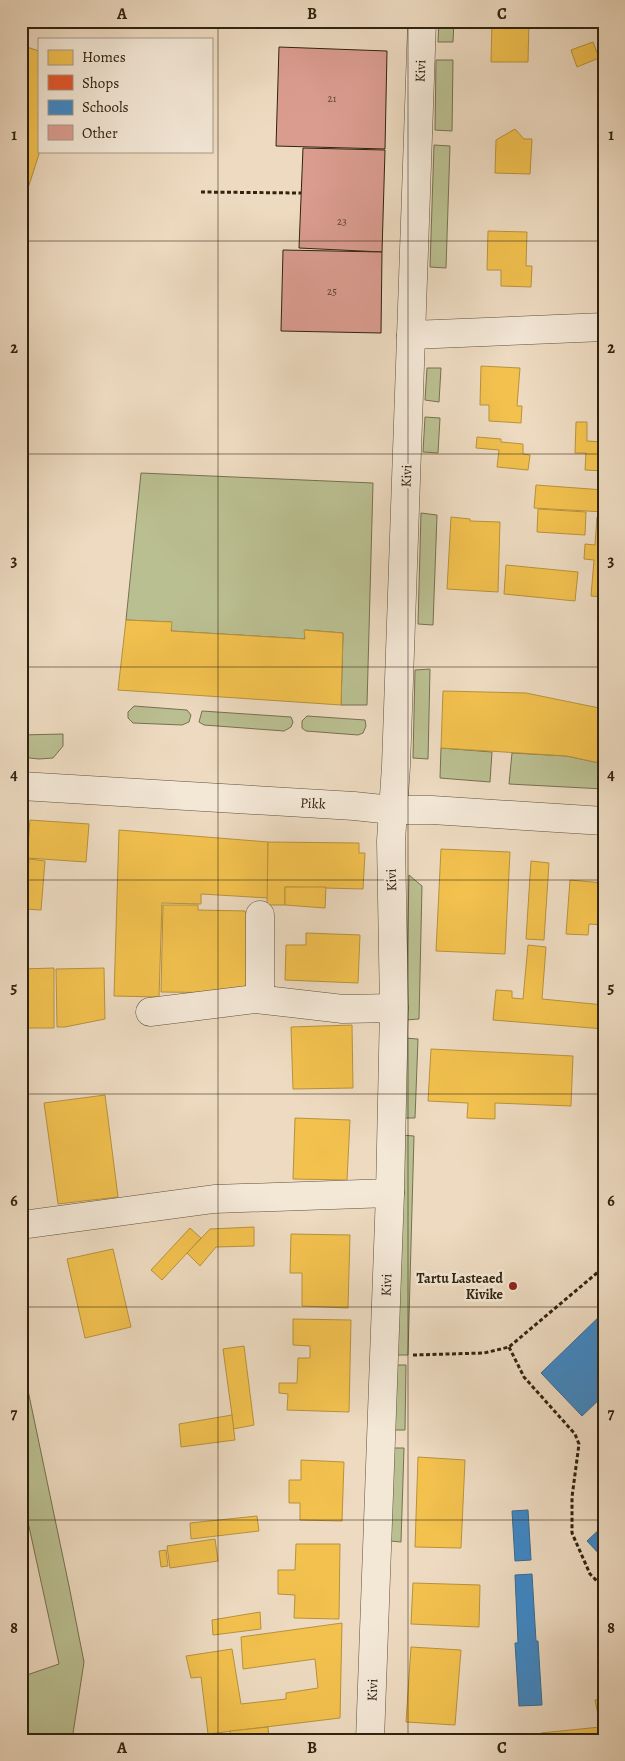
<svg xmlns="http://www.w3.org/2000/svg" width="625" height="1761" viewBox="0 0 625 1761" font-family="Alegreya,serif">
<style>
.green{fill:#babf91;stroke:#767150}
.homes{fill:#f2c14e;stroke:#b8923b}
.shops{fill:#e4572e;stroke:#ae4725}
.schools{fill:#3f88c5;stroke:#3b6a8e}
.building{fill:#da9c8f;stroke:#31230f}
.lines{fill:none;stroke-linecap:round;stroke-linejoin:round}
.minor-casing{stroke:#60513b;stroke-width:29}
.path{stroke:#31230f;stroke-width:3;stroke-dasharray:4 2.5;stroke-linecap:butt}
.minor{stroke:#f3e7d6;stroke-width:28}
.grid{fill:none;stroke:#31230f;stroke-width:1;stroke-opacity:0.55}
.poi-dot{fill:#8f2418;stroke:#f3e7d6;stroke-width:2}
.labels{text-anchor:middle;stroke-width:5;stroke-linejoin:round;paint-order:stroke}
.number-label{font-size:11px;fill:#5b412f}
.street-label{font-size:14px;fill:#31230f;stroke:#f3e7d6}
.poi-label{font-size:14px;font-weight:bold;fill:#31230f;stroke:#f3e7d6;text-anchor:end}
.neatline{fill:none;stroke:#31230f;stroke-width:2}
.grid-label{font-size:16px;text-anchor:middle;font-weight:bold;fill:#31230f}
</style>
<rect width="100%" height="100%" fill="#eddac0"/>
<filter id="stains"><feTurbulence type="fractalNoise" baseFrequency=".004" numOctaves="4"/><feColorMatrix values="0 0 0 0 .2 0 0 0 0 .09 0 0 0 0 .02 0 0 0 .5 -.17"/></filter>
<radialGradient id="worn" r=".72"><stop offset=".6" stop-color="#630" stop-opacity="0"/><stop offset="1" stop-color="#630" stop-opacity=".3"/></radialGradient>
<!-- green -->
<g class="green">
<path d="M439 21H454L453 42H438Z"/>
<path d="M436 60H453L452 131 435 130Z"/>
<path d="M434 145 450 146 446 268 430 267Z"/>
<path d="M427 368H441L439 402 425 400Z"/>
<path d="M425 417 440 418 438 453 423 452Z"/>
<path d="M141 473 373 483 367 705H341L343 633 305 630V639L171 631V622L126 620Z"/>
<path d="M421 513 437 515 433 625 418 624Z"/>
<path d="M430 669 428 759 413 758 415 670Z"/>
<path d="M134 706 187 710 191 715 189 722 182 725 133 723 128 718V712Z"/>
<path d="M202 711 291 717 293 722 291 727 284 731 204 725 199 722Z"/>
<path d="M307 716 365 720 366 726 363 733 358 735 306 731 302 728V721Z"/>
<path d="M63 734V746L53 758 39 759 21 757V735Z"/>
<path d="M441 748 492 752 490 782 440 778Z"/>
<path d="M512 753 567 756 604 764V789L509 784Z"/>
<path d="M409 875 422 886 419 1019 406 1020Z"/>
<path d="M404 1038 418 1039 415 1118H403Z"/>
<path d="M401 1135 414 1136 408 1355H394Z"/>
<path d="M21 1357 69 1586 84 1662 72 1740H21V1677L59 1664 21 1490Z"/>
<path d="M394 1365H406L405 1430H393Z"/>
<path d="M393 1448H404L401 1542 390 1541Z"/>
</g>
<!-- homes -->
<g class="homes">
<path d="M492 21H529L528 62H491Z"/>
<path d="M593 42 599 58 577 67 571 50Z"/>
<path d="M21 45 39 51 40 151 21 210Z"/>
<path d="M515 129 524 139H532L530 174 495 173 496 140Z"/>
<path d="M488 231 527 232 526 266H532L531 287 501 286V270H487Z"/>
<path d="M601 359H604V399H602Z"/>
<path d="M481 366 520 368 517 406H522L521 423 489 421V405H480Z"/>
<path d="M576 422H587V441L604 442V471L585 470 586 453H575Z"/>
<path d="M477 437 501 439V442L523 444V454L530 455 528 470 497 467 499 450 476 448Z"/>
<path d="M536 485 604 490V512L534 508Z"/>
<path d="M538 509 586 512 585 535 537 532Z"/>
<path d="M451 517 470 519V521L500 522 498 592 447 589Z"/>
<path d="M597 517 604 518V597L591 596 594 560 584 559 585 544 595 545Z"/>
<path d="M506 565 578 572 575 601 504 594Z"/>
<path d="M126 620 172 622 171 631 305 639 304 630 343 633 341 705 118 690Z"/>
<path d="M443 691 526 693 604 709V764L567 756 441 748Z"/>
<path d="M30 820 89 824 86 862 27 858Z"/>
<path d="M119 830 268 842V898L201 894V904L162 903 159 997 114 996Z"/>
<path d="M268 842 359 843V853H365L363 889 285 887V905H267Z"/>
<path d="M441 849 510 852 505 954 436 951Z"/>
<path d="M29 859 45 861 41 910 25 909Z"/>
<path d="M531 861 549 863 544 940 526 939Z"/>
<path d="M570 880 604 883V925L589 924 588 935 566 934Z"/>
<path d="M285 887H326L325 908 285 905Z"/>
<path d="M163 905H198V910L245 911 253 929 252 977 244 993 161 992Z"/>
<path d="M306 933 360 935 358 983 285 980 286 945H306Z"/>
<path d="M528 945 546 947 542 999 604 1005V1029L493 1020 496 990 512 991V998L523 999Z"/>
<path d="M54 968V1028H21V969Z"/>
<path d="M104 968 105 1019 65 1027H57L56 969Z"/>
<path d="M352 1025 353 1088 293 1089 291 1027Z"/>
<path d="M431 1049 573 1056 571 1106 495 1103V1119L467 1118 468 1103 428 1101Z"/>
<path d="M105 1095 118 1197 58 1204 44 1103Z"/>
<path d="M295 1118 350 1120 347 1180 293 1179Z"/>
<path d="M254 1227V1246L216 1247 200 1266 187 1253 210 1229Z"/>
<path d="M190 1228 201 1238 162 1280 151 1270Z"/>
<path d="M291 1234 350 1235 348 1308 302 1306V1273H290Z"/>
<path d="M113 1249 131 1327 85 1338 67 1259Z"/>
<path d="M293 1319 351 1320 349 1412 287 1410 288 1394 279 1393V1383H297L298 1358H310V1346L293 1345Z"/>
<path d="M244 1346 254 1425 233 1429 232 1415 223 1349Z"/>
<path d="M232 1415 235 1440 181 1447 179 1424Z"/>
<path d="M418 1457 465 1460 461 1548 415 1547Z"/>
<path d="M301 1460 344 1462 342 1521 300 1520V1503H289V1480H301Z"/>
<path d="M257 1516 259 1531 191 1539 190 1523Z"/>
<path d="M215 1539 218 1561 170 1568 167 1546Z"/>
<path d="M296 1544H340L339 1619 294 1618 295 1595 278 1594V1570H295Z"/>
<path d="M166 1550 168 1566 161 1567 159 1551Z"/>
<path d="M413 1583 480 1585 479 1627 411 1624Z"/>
<path d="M260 1612 261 1629 213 1635 212 1620Z"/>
<path d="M342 1623 340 1718 208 1734 201 1677 191 1678 186 1656 232 1649 241 1704 286 1699V1693L318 1688 315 1659 243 1669 241 1637Z"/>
<path d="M411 1647 461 1650 455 1725 406 1722Z"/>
<path d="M604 1698V1740H603L595 1700Z"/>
<path d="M268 1727 269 1740H231L230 1731Z"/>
<path d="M600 1727 601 1740H541V1733Z"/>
</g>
<!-- shops -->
<path class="shops" d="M21 824 27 825 25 857H21Z"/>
<!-- schools -->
<g class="schools">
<path d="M604 1312V1395L582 1416 541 1373Z"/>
<path d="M528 1510 531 1560 515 1561 512 1511Z"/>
<path d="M604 1525V1559L587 1541Z"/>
<path d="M532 1574 536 1641H538L542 1705 519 1706 515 1643H518L515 1575Z"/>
</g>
<!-- building -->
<g class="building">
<path d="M279 47 387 51 385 149 276 146Z"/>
<path d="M303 148 385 150 382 252 299 248Z"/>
<path d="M283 250 382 252 381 333 281 331Z"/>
</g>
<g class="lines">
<defs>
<g id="minor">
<path d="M411 335 604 327"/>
<path d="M21 786 354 806 392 810H432L604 821"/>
<path d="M260 999V915"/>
<path d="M150 1012 256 999 343 1009 394 1008"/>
<path d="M29 1224 214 1199 390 1193"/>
<path d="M370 1740 390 1193 394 1008 391 841 396 766 422 21"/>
</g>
</defs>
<!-- minor casing -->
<use href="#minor" class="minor-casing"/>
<!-- path -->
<g class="path">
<path d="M201 192 301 193"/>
<path d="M509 1347 524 1377 575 1434 579 1444 572 1497V1533L590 1574 604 1588"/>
<path d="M413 1355 484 1353 509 1347 604 1267"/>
</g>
<!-- minor -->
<use href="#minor" class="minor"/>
</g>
<!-- grid -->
<path class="grid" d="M218 21V1740M408 21V1740M21 241H604M21 454H604M21 667H604M21 880H604M21 1094H604M21 1307H604M21 1520H604"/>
<!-- markers -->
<circle class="poi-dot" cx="513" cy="1286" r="5"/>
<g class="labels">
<!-- number labels -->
<g class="number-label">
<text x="332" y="102">21</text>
<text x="342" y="225">23</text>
<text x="332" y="295">25</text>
</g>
<!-- street labels -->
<g class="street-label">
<text transform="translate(420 71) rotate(-88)" y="5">Kivi</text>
<text transform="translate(406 476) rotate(-88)" y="5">Kivi</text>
<text transform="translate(313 803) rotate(3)" y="5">Pikk</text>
<text transform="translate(391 880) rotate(-91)" y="5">Kivi</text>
<text transform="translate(386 1285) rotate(-88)" y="5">Kivi</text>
<text transform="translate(372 1690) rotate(-88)" y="5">Kivi</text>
</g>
<!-- poi labels -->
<g class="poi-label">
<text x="503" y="1283">Tartu Lasteaed<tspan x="503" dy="16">Kivike</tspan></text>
</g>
</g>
<!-- margin -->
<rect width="625" height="1761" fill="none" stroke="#eddac0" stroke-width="55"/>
<!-- legend -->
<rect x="38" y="38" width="175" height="115" fill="#f3e7d6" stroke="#a59986"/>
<rect x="48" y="50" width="25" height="15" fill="#f2c14e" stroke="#a59986"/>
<text x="82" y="62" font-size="15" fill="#31230f">Homes</text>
<rect x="48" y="75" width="25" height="15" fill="#e4572e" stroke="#a59986"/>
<text x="82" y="88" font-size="15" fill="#31230f">Shops</text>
<rect x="48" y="100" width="25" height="15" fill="#3f88c5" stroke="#a59986"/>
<text x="82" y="112" font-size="15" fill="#31230f">Schools</text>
<rect x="48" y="125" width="25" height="15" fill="#da9c8f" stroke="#a59986"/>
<text x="82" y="138" font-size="15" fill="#31230f">Other</text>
<rect x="28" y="28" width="570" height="1706" class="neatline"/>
<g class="grid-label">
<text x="122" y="19">A</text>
<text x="312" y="19">B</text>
<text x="502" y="19">C</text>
<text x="14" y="140">1</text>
<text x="611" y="140">1</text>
<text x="14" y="353">2</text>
<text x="611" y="353">2</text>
<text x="14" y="566">3</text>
<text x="611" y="566">3</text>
<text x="14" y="780">4</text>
<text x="611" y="780">4</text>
<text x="14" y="993">5</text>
<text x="611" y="993">5</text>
<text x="14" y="1206">6</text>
<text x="611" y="1206">6</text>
<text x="14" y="1419">7</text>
<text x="611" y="1419">7</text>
<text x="14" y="1633">8</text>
<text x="611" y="1633">8</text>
<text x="122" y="1753">A</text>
<text x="312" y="1753">B</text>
<text x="502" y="1753">C</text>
</g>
<rect width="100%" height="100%" filter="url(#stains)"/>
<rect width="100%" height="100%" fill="url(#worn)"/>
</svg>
